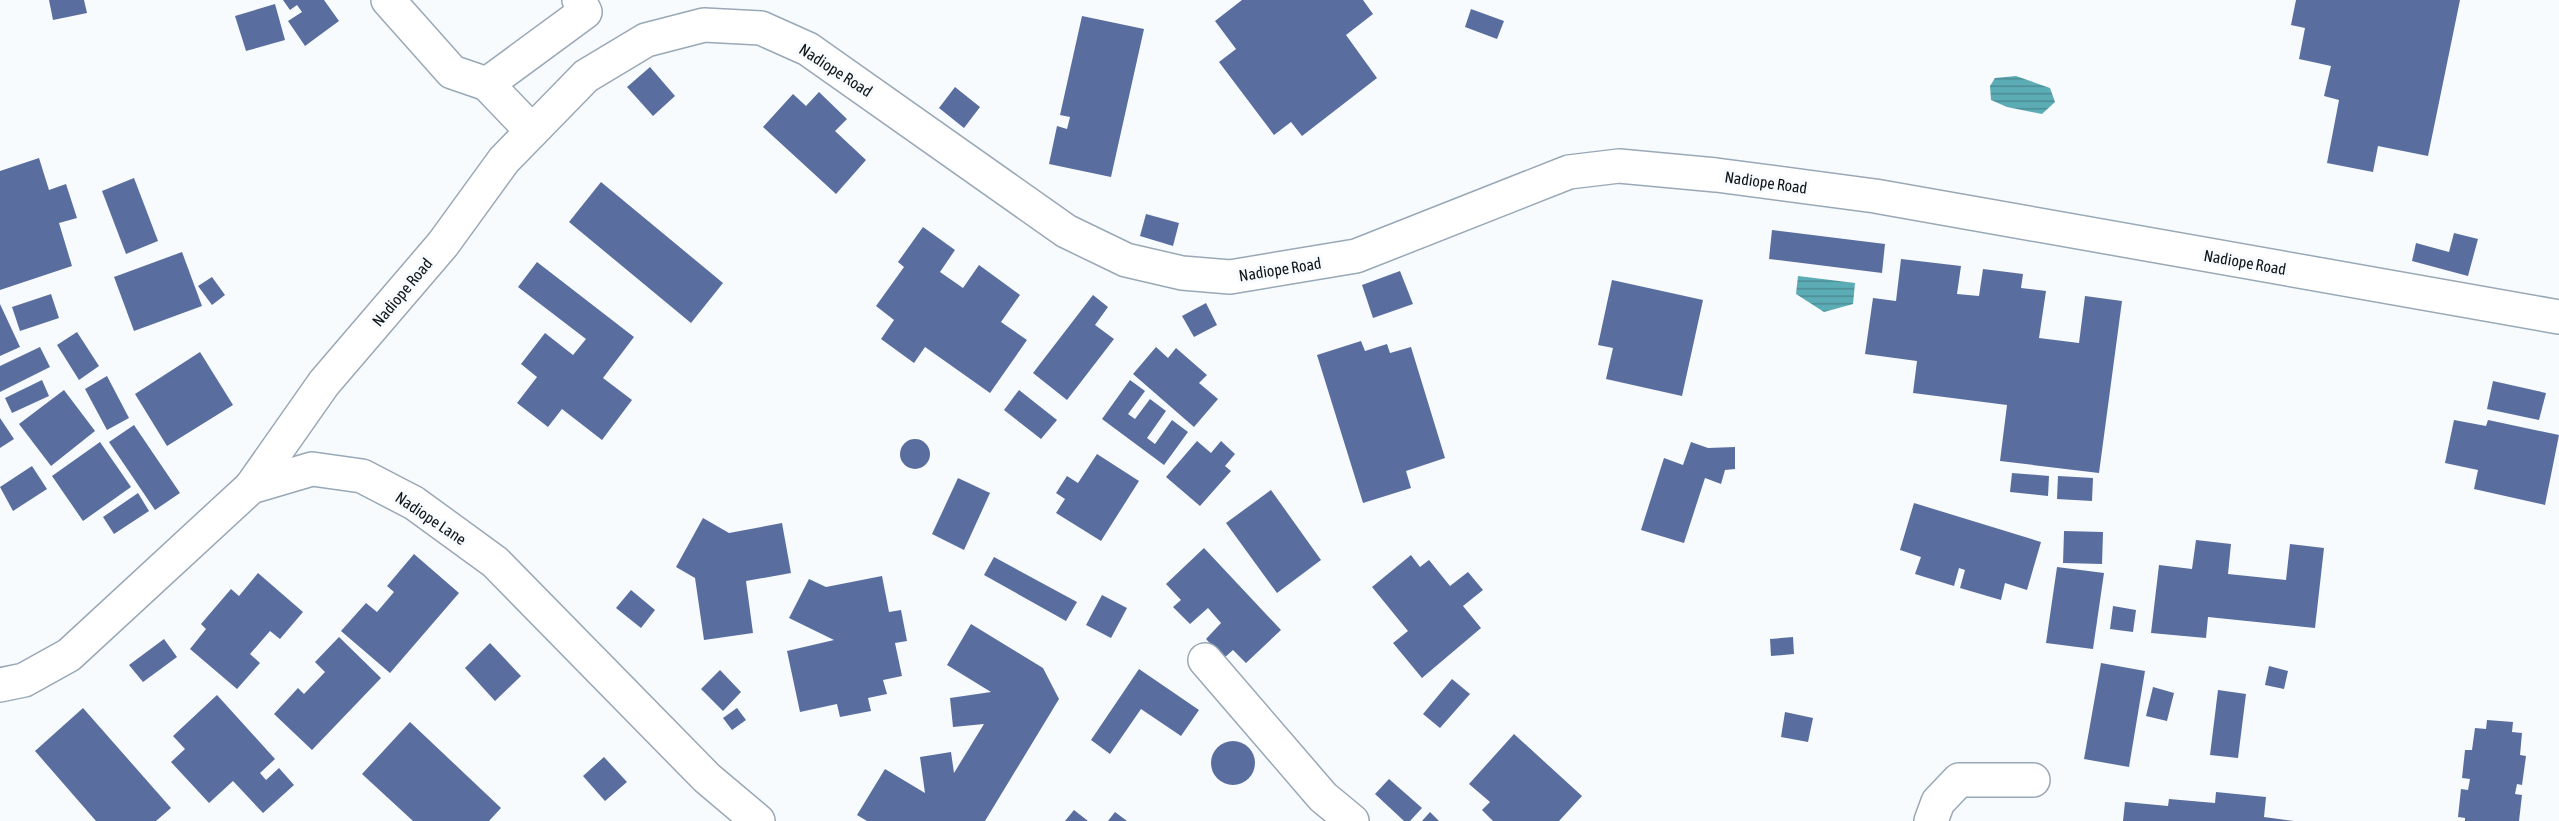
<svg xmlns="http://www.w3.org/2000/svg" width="2559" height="821" viewBox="0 0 2559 821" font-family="'Asap Condensed',sans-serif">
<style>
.water{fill:url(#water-rules)}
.building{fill:#596e9e}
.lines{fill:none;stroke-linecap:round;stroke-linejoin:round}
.minor-casing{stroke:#99a8b6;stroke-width:36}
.minor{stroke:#fff;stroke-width:33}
.labels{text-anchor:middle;stroke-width:6;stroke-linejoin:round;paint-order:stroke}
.street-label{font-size:16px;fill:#10151a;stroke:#f8fbfe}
</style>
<defs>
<pattern id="water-rules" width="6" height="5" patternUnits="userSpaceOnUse" patternTransform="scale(1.5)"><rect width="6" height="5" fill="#5cacb6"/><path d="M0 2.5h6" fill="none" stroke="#4b8b93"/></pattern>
</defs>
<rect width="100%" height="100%" fill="#f8fbfe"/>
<!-- water -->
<g class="water">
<path d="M2016 76 2050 88 2055 102 2042 114 2007 107 1991 100 1990 86 1995 78Z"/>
<path d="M1798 276 1855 283 1853 304 1824 312 1796 294Z"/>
</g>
<!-- building -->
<g class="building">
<path d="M49 0H84L87 13 53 20Z"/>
<path d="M283 0H324L339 21 305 46 288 21 302 12 297 5 290 10Z"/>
<path d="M1242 0H1363L1373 14 1346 35 1377 78 1302 136 1291 122 1274 135 1219 62 1236 49 1215 21Z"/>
<path d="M2296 0H2460L2428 156 2378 146 2373 172 2327 163 2339 100 2324 96 2331 66 2299 59 2305 28 2291 25Z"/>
<path d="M275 4 285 40 246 51 235 16Z"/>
<path d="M1471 9 1504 21 1497 39 1465 27Z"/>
<path d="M1082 16 1144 29 1111 177 1049 164 1057 126 1067 129 1070 117 1060 115Z"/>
<path d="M650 67 675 96 653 116 627 87Z"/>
<path d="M955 87 980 107 964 128 939 108Z"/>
<path d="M819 92 847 119 835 131 866 160 836 194 763 127 793 94 806 106Z"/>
<path d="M39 158 49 190 66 184 77 218 59 223 72 266 0 290V171Z"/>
<path d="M134 178 158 241 126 254 102 191Z"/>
<path d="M601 182 723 283 691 323 569 222Z"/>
<path d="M1146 214 1179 223 1173 246 1140 236Z"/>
<path d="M923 227 955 250 940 272 963 288 979 265 1020 295 1001 322 1027 340 990 393 925 347 914 363 881 339 894 320 876 306 904 267 898 262Z"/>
<path d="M1772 230 1885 244 1882 273 1769 259Z"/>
<path d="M2454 233 2478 239 2468 276 2412 261 2416 243 2449 252Z"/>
<path d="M182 252 202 306 134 331 114 277Z"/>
<path d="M1901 259 1961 266 1957 294 1979 296 1983 269 2023 274 2021 288 2046 291 2039 338 2079 343 2085 296 2122 301 2099 473 2000 461 2007 405 1913 393 1917 361 1865 354 1873 298 1896 301Z"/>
<path d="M537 262 634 337 603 378 632 400 602 440 562 409 548 427 517 403 537 377 521 364 545 333 573 355 586 339 518 287Z"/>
<path d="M1400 271 1413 304 1373 318 1362 285Z"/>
<path d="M212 277 225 295 212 305 198 286Z"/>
<path d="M1612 280 1703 300 1682 396 1606 379 1613 348 1598 345Z"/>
<path d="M51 294 59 318 20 331 12 307Z"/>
<path d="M1093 295 1108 307 1095 325 1114 339 1067 400 1033 373Z"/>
<path d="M1206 303 1217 325 1194 337 1182 316Z"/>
<path d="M0 304 20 347 0 356Z"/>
<path d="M77 332 99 366 79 380 57 345Z"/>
<path d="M1361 341 1365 351 1387 344 1390 353 1411 347 1445 458 1406 471 1411 488 1363 503 1317 355Z"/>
<path d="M40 347 50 367 0 392V366Z"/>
<path d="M1156 347 1168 358 1176 348 1207 375 1199 383 1218 399 1194 427 1133 374Z"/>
<path d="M200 352 233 405 167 446 135 394Z"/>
<path d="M107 376 129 418 107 430 85 389Z"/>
<path d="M42 380 49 396 12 413 5 398Z"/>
<path d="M1130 380 1145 391 1128 414 1135 419 1150 399 1166 411 1147 438 1155 444 1172 420 1188 432 1164 465 1102 419Z"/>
<path d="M2493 381 2546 393 2539 420 2487 409Z"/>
<path d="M64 390 95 431 51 466 19 424Z"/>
<path d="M1019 390 1057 420 1041 439 1004 410Z"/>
<path d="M0 418 14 439 0 448Z"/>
<path d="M2454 420 2486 426 2488 420 2559 435 2545 505 2474 489 2478 470 2445 463Z"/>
<path d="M134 425 180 493 155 510 109 442Z"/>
<circle cx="915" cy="454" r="15"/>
<path d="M1197 441 1211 453 1221 441 1235 454 1225 466 1231 471 1200 506 1166 477Z"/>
<path d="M100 442 131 487 83 521 52 476Z"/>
<path d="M1691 442 1708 448 1735 447V469L1725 470 1721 484 1705 478 1684 543 1641 530 1664 458 1683 465Z"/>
<path d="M1097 454 1139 481 1101 541 1056 513 1065 499 1056 493 1067 476 1078 483Z"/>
<path d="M32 466 47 489 13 511 0 487Z"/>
<path d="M2012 473 2049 476 2048 496 2010 492Z"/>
<path d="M2058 476 2093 478 2092 501 2057 499Z"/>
<path d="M958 478 990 493 964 550 932 534Z"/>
<path d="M1271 490 1321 560 1277 593 1226 523Z"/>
<path d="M138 493 149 511 114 534 103 517Z"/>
<path d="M1914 503 2041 542 2027 590 2005 583 2001 600 1960 588 1965 570 1959 568 1954 586 1915 574 1921 557 1900 550Z"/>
<path d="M703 518 729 533 782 523 791 573 746 581 753 633 704 640 695 578 676 567Z"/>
<path d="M2064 531 2103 532 2102 564 2063 563Z"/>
<path d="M2196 540 2231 544 2228 574 2286 580 2290 544 2324 548 2315 628 2208 617 2206 638 2151 633 2159 565 2192 569Z"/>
<path d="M1204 548 1281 630 1246 663 1233 650 1224 658 1206 639 1221 623 1208 608 1190 624 1173 607 1181 600 1166 584Z"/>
<path d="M414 554 459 593 390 673 341 631 366 603 377 612 394 592 387 586Z"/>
<path d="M1411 555 1420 567 1429 560 1450 586 1468 572 1483 590 1463 606 1481 628 1422 678 1393 643 1408 631 1372 587Z"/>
<path d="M994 557 1077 602 1066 621 984 575Z"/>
<path d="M2057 567 2104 573 2093 649 2046 643Z"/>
<path d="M258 573 303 612 280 639 270 631 250 654 260 663 237 689 190 649 206 629 201 624 231 589 239 596Z"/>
<path d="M882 576 889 612 901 610 907 641 895 643 902 676 883 680 887 694 868 698 871 711 840 717 837 704 800 712 787 651 834 640 789 618 809 579 826 587Z"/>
<path d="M631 590 655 610 641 628 616 608Z"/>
<path d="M1102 595 1127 608 1111 638 1086 625Z"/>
<path d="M2113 606 2136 610 2133 632 2110 629Z"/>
<path d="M971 624 1043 668 1059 699 985 821H867L857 815 885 769 925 793 920 757 951 752 954 773 984 724 953 727 950 698 991 692 947 665Z"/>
<path d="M339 637 381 678 312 750 274 714 298 688 304 694 325 672 315 662Z"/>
<path d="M1793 637 1794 654 1771 656 1770 639Z"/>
<path d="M164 639 177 657 143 682 129 665Z"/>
<path d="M490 643 521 676 495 701 465 668Z"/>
<path d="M2101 663 2145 671 2129 767 2084 759Z"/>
<path d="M2269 666 2288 671 2284 689 2265 685Z"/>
<path d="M1139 669 1199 710 1181 736 1141 709 1110 754 1091 740Z"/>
<path d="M720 670 741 692 723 711 701 689Z"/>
<path d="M1452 679 1470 694 1440 728 1423 714Z"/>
<path d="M2153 687 2174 693 2167 721 2146 716Z"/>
<path d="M2218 690 2246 694 2238 758 2210 755Z"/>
<path d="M217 695 275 759 260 773 266 780 279 768 294 785 263 813 233 781 209 803 171 762 185 749 173 736Z"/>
<path d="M83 708 171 808 156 821H96L35 751Z"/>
<path d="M737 708 746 720 732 730 723 718Z"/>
<path d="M1785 712 1813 718 1808 742 1781 737Z"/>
<path d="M2487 720 2513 722 2512 732 2522 733 2520 755 2526 756 2522 785 2517 784 2515 794 2522 795 2519 821H2465V818L2458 817 2461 789 2468 790 2470 779 2462 778 2465 750H2472L2475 728 2486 729Z"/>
<path d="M410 722 501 808 489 821H413L362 774Z"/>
<path d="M1514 734 1582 796 1559 821H1493L1482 810 1490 802 1469 784Z"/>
<circle cx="1233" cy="763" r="22"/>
<path d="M604 757 627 782 605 801 583 776Z"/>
<path d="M1389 779 1422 808 1410 821H1404L1375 794Z"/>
<path d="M2216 792 2266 797 2264 817 2294 821H2123L2125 802 2168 806 2169 799 2215 803Z"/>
<path d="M1074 810 1088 821H1065Z"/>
<path d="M1115 812 1127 821H1108Z"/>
<path d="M1430 812 1439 821H1422Z"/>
</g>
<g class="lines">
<defs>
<g id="minor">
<path d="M388 0 452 72 487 84 585 12 579 0"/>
<path d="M487 84 532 131"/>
<path d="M251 487 324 383 443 244 504 160 586 76 646 40 704 25 761 28 808 49 1066 231 1126 260 1182 273 1230 277 1356 256 1569 172 1619 166 1716 175 1875 196 2559 317"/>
<path d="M1205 660 1323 797 1352 821"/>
<path d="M0 685 24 680 69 655 251 487 312 469 362 476 414 503 495 562 707 778 758 821"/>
<path d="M1931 821 1938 802 1959 780H2033"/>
</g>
</defs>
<!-- minor casing -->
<use href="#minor" class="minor-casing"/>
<!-- minor -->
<use href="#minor" class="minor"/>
</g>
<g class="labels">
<!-- street labels -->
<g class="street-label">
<text transform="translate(836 70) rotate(33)" y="6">Nadiope Road</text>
<text transform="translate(1766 182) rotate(8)" y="6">Nadiope Road</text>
<text transform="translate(2245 262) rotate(10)" y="6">Nadiope Road</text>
<text transform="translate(1280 269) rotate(-9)" y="6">Nadiope Road</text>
<text transform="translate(402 292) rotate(-50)" y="6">Nadiope Road</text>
<text transform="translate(431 518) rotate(34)" y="6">Nadiope Lane</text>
</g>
</g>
</svg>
